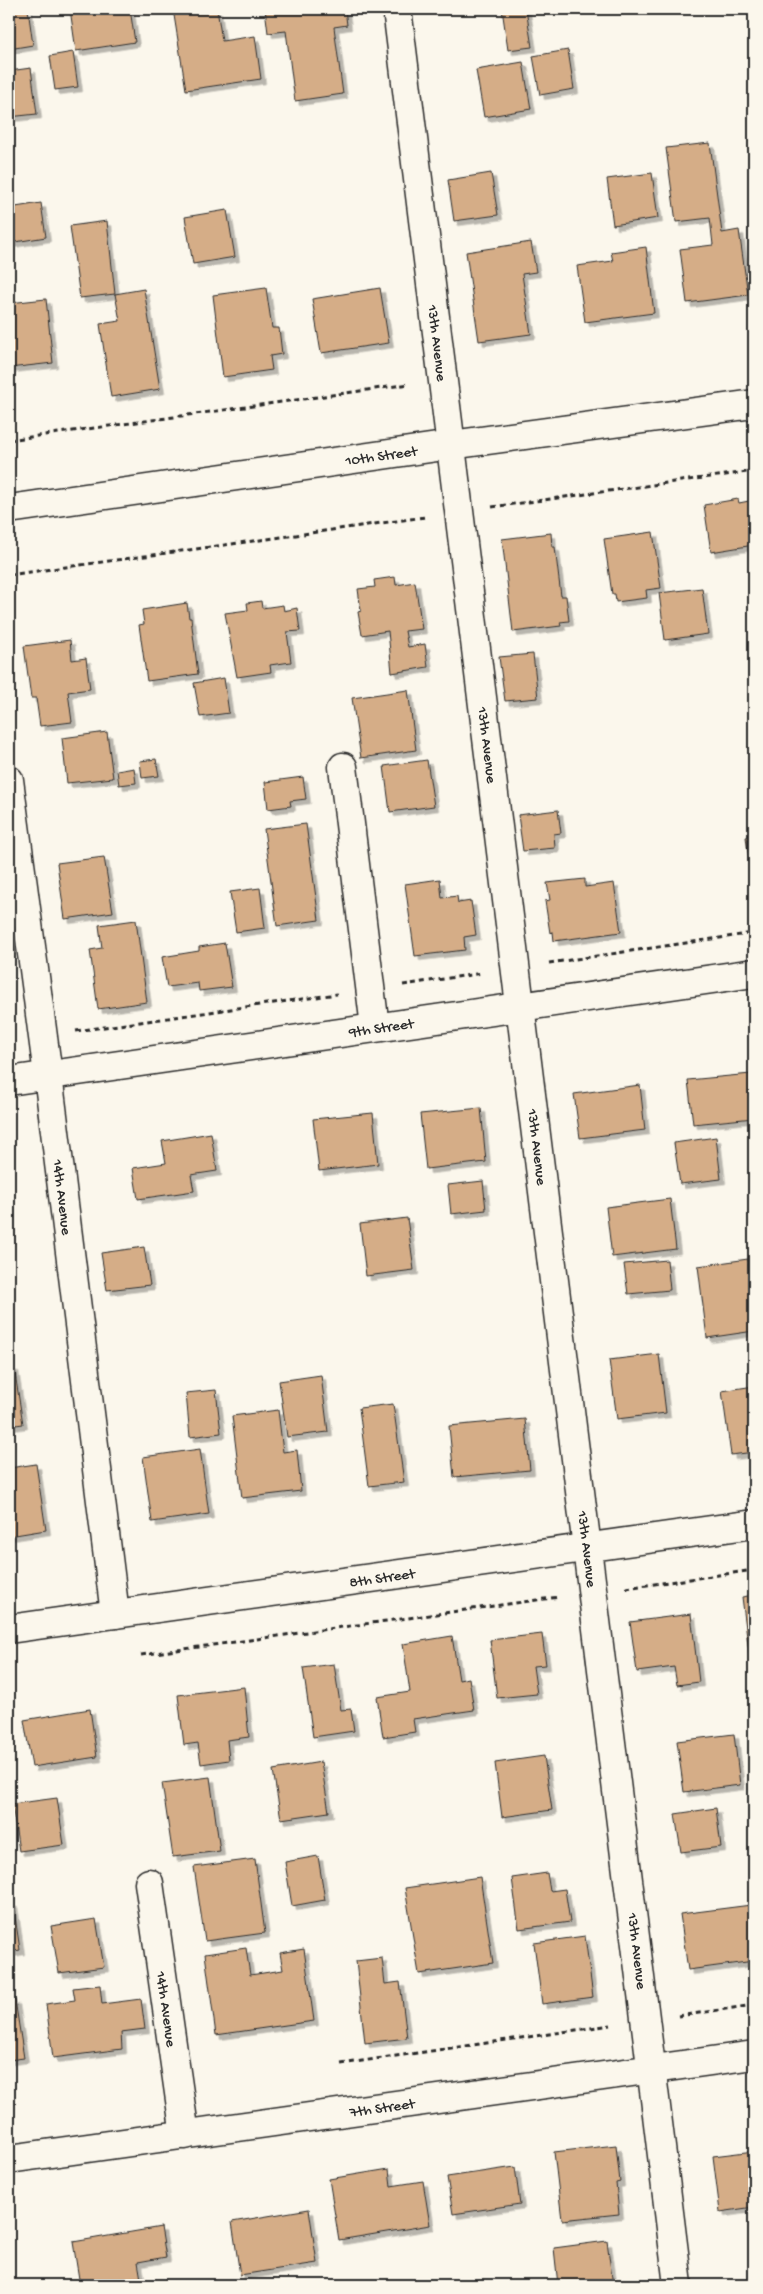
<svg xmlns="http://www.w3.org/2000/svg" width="763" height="2294" viewBox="0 0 763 2294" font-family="'Gochi Hand',sans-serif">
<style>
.building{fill:#d5ad87;stroke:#2b2b2b;filter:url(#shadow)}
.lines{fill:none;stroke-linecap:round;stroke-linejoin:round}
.minor-casing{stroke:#2b2b2b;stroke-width:31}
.path{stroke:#2b2b2b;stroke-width:3;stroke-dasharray:5 4;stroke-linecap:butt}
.minor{stroke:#fbf7ec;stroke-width:28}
.labels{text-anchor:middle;stroke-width:4;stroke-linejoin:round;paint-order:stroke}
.street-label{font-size:15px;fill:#2b2b2b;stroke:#fbf7ec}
</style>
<defs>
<filter id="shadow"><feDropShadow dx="4.5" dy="4.5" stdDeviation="0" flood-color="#0004"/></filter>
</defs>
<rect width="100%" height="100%" fill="#fbf7ec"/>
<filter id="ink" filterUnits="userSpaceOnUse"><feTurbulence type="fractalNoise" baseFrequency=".02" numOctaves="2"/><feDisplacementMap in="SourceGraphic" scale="10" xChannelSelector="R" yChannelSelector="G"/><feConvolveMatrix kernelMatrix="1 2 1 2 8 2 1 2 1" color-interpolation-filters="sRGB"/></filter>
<g filter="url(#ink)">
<!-- building -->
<g class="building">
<path d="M9 9H28L33 45 9 49Z"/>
<path d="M70 9H130L135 42 76 51Z"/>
<path d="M173 9H217L222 41 255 36 261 79 186 90Z"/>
<path d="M265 9H345L347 25 334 27 343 94 295 101 286 31 268 33Z"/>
<path d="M502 9H526L532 47 508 50Z"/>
<path d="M568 50 574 89 540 95 533 56Z"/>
<path d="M73 52 78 87 55 90 50 56Z"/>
<path d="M523 62 531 109 484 117 476 70Z"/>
<path d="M31 68 37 114 9 117V71Z"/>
<path d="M710 143 722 233 739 230 748 295 687 303 680 249 713 245 710 218 676 222 666 148Z"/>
<path d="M491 173 498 215 454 221 448 180Z"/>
<path d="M652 173 658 218 613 225 607 179Z"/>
<path d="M41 203 46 237 9 243V208Z"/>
<path d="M227 210 235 257 193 264 185 217Z"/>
<path d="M107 221 115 294 80 298 70 226Z"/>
<path d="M531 242 536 272 522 274 531 334 479 341 466 252Z"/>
<path d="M646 247 654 313 585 322 577 266 613 261 611 252Z"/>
<path d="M266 288 272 328H279L282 354 270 356 272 370 223 377 213 295Z"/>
<path d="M380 288 389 343 321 353 312 299Z"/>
<path d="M144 289 160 389 111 397 100 324 120 321 115 294Z"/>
<path d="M46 299 53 363 9 368V303Z"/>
<path d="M738 499 739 503 754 500V545L711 552 704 505Z"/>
<path d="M653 532 661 588 646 590 647 598 616 602 615 594H612L604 539Z"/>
<path d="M551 533 552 547H555L561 596H566L569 621 560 622 561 626 513 632 502 539Z"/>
<path d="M395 577 396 585 415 582 422 629 405 631 408 647 425 644 428 667 392 673 388 631 362 635 358 612 361 611 358 589 375 587 374 580Z"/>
<path d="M702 588 708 634 665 640 659 593Z"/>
<path d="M261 601 262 608 283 605 284 611 297 608 300 631 287 632 291 662 270 665 271 672 237 677 225 613 248 610 247 603Z"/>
<path d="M187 603 189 618H191L198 674 147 681 139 625 144 624 142 610Z"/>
<path d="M70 640 72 660 86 658 90 689 68 692 72 722 40 726 36 698H31L24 646Z"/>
<path d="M533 654 538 698 505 701 499 657Z"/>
<path d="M224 678 229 713 200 717 194 683Z"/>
<path d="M408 690 416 750 361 758 352 698Z"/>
<path d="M107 732 113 778 67 783 62 738Z"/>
<path d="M156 759 159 776 142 778 140 761Z"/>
<path d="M427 760 434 806 390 812 384 766Z"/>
<path d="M134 768 136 783 119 785 117 771Z"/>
<path d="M303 777 306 799 290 801 291 806 268 809 265 782Z"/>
<path d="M754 785V823L749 786Z"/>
<path d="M558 810 561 833 554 834 555 848 523 851 518 815Z"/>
<path d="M306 824 319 920 277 926 264 829Z"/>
<path d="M754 836V882H752L746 837Z"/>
<path d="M104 857 113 912 65 919 57 863Z"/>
<path d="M440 879 442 898 457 896 458 903 471 901 476 935 464 937 465 950 415 956 405 884Z"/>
<path d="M585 879V887L614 883 621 932 554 941 553 932 550 933 545 901 550 900 547 883Z"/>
<path d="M260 888 265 928 236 932 230 892Z"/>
<path d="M136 920 147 1002 98 1009 90 950 102 948 99 925Z"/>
<path d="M225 943 232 987 199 991 198 983 167 987 162 957 199 951V947Z"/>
<path d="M751 1074 754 1118 693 1124 688 1080Z"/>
<path d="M640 1085 645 1130 580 1138 574 1094Z"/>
<path d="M481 1108 486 1162 426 1169 420 1114Z"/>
<path d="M373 1113 378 1164 319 1171 313 1119Z"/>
<path d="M211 1133 217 1171 191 1175 194 1191 138 1199 133 1168 166 1163 162 1141Z"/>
<path d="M716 1137 721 1179 680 1184 674 1143Z"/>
<path d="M483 1181 486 1210 451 1214 448 1185Z"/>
<path d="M670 1199 676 1249 612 1257 606 1207Z"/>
<path d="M407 1218 414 1270 366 1276 360 1224Z"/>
<path d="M144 1247 150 1285 107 1290 101 1253Z"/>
<path d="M748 1259 754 1303V1331L707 1338 698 1266Z"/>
<path d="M667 1260 670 1290 628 1294 624 1264Z"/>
<path d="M659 1354 666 1413 617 1419 609 1360Z"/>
<path d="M9 1367H14L23 1424 9 1426Z"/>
<path d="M321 1375 328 1432 287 1437 279 1381Z"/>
<path d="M754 1386V1452L731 1455 722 1391Z"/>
<path d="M216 1390 221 1433 190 1437 186 1393Z"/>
<path d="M393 1404 404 1482 369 1486 359 1408Z"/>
<path d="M278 1410 283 1452 297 1450 301 1491 242 1498 232 1416Z"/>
<path d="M525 1419 530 1470 454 1477 449 1426Z"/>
<path d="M200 1449 209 1514 152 1522 143 1457Z"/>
<path d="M36 1464 46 1530 9 1536V1468Z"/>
<path d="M754 1595V1667L751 1668 742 1597Z"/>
<path d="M691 1614 699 1682 677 1685 674 1667 637 1672 630 1622Z"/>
<path d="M542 1634 546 1665 533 1666 537 1694 497 1698 490 1640Z"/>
<path d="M452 1636 459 1680 469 1678 474 1710 413 1719 415 1732 383 1737 377 1697 410 1692 403 1644Z"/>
<path d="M334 1664 341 1710 351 1709 354 1731 313 1737 303 1668Z"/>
<path d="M244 1687 249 1737 227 1740 229 1760 201 1764 198 1743 184 1745 178 1695Z"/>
<path d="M90 1709 97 1757 32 1767 24 1720Z"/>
<path d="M734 1734 740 1785 684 1792 677 1741Z"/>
<path d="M544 1756 552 1810 502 1817 495 1763Z"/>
<path d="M321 1762 329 1812 281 1819 273 1770Z"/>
<path d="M210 1777 220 1851 173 1857 162 1783Z"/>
<path d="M57 1798 64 1845 19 1851 12 1804Z"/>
<path d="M716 1808 721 1847 681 1852 675 1814Z"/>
<path d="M318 1856 325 1900 292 1906 285 1862Z"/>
<path d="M255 1859 265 1933 205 1941 194 1867Z"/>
<path d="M547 1873 550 1891 565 1889 570 1922 519 1929 512 1878Z"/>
<path d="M480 1877 493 1963 419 1974 405 1888Z"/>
<path d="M9 1903H13L20 1950 9 1952Z"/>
<path d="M751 1905 754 1925V1961L688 1970 680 1914Z"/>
<path d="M96 1919 104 1967 59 1973 51 1926Z"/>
<path d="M585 1936 593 1997 542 2004 534 1943Z"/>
<path d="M246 1948 250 1975 283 1970 280 1953 304 1949 314 2021 216 2035 205 1954Z"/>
<path d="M382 1958 385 1984 400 1982 407 2038 365 2043 356 1961Z"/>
<path d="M100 1985 102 2004 141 1999 145 2029 121 2032 122 2049 53 2058 46 2004 75 2000 73 1988Z"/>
<path d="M15 2000 24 2058 9 2060V2001Z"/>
<path d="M616 2145 620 2182 616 2183 619 2214 562 2220 554 2152Z"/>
<path d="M754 2151V2207L720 2212 713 2156Z"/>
<path d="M515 2167 520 2204 453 2214 447 2177Z"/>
<path d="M389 2169 391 2186 423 2181 430 2225 339 2240 329 2179Z"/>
<path d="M309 2209 317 2263 240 2275 232 2222Z"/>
<path d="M161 2227 166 2257 138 2262 142 2285H80L73 2242Z"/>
<path d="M754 2240V2271L750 2241Z"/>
<path d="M607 2241 613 2285H558L554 2248Z"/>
</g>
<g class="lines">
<defs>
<g id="minor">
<path d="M397 9 678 2285"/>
<path d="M9 509 451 445 754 404"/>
<path d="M343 767 375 1027"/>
<path d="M9 780 48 1075 115 1614"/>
<path d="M9 1081 754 973"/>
<path d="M9 1629 754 1524"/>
<path d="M149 1883 185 2135"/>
<path d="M9 2159 754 2055"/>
</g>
</defs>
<!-- minor casing -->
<use href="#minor" class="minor-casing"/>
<!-- path -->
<g class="path">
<path d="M9 440 410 384"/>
<path d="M492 507 754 471"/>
<path d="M9 575 425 517"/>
<path d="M549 963 754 933"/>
<path d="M403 985 483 973"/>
<path d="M76 1031 337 994"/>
<path d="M626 1588 754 1570"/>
<path d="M141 1655 559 1597"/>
<path d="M678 2016 754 2005"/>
<path d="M341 2064 611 2025"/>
</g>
<!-- minor -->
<use href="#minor" class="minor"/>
</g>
</g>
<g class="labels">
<!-- street labels -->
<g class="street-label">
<text transform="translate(438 343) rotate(83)" y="5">13th Avenue</text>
<text transform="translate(381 455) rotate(-8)" y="5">10th Street</text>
<text transform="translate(488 745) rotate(83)" y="5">13th Avenue</text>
<text transform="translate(381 1027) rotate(-8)" y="5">9th Street</text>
<text transform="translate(538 1147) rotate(83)" y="5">13th Avenue</text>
<text transform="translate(63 1197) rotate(83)" y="5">14th Avenue</text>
<text transform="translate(588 1549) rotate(83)" y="5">13th Avenue</text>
<text transform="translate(382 1577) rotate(-8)" y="5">8th Street</text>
<text transform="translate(638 1951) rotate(83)" y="5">13th Avenue</text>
<text transform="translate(167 2009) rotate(82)" y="5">14th Avenue</text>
<text transform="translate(382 2107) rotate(-8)" y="5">7th Street</text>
</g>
</g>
<!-- margin -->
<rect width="763" height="2294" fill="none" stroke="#fbf7ec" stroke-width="30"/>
<rect x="15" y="15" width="733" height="2264" fill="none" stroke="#2b2b2b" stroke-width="2" filter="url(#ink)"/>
</svg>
